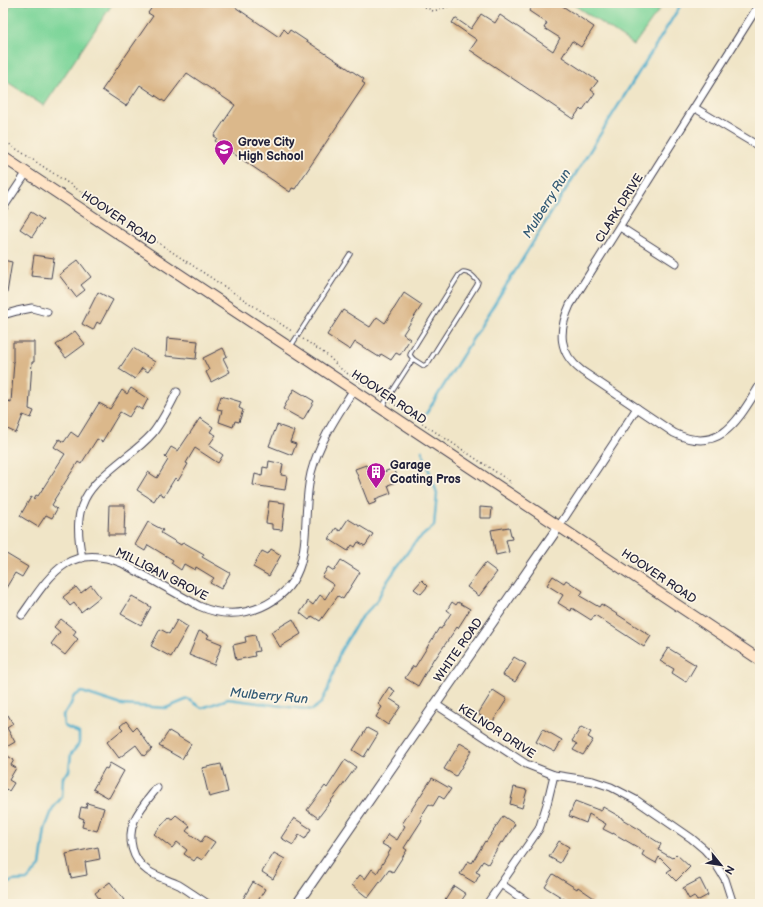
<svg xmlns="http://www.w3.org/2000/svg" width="763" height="907" viewBox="0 0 763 907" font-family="'Balsamiq Sans',sans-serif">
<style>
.green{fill:#7dd59a;stroke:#507c6a}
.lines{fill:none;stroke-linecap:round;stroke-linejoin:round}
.stream{stroke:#4dadcc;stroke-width:2.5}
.building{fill:#dbb88b}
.service-casing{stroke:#413f50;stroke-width:5.5}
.minor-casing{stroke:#413f50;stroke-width:9}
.tertiary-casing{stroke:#413f50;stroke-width:11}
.secondary-casing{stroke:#413f50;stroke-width:12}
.path{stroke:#413f50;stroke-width:1.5;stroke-dasharray:1 3;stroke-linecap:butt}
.service{stroke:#fff;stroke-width:3.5}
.minor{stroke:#fff;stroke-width:7}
.tertiary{stroke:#fff;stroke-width:9}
.secondary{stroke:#ffe4c6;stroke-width:10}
.labels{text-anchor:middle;stroke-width:3.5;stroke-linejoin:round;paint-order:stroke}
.poi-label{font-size:12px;font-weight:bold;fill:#22223b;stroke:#fcf5e5;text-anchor:start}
.street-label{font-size:12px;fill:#22223b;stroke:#fcf5e5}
.water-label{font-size:13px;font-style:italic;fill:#335a75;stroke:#fcf5e5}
</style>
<rect width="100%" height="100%" fill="#fcf5e5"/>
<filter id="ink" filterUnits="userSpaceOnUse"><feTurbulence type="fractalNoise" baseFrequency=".025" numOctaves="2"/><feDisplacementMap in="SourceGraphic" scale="8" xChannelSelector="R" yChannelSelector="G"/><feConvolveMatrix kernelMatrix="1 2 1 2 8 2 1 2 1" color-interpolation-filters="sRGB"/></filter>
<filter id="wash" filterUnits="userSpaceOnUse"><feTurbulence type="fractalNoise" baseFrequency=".012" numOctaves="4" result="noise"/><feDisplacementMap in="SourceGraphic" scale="16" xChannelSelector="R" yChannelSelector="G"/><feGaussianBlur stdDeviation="0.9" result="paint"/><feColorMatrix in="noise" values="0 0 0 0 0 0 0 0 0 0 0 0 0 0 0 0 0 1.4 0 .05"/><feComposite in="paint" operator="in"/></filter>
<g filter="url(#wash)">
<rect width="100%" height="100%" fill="#f0e5c7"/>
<!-- green -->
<g class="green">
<path d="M13 3H113L44 106 3 79V18Z"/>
<path d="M571 3H664L634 45Z"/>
</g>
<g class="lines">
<!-- stream -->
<g class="stream">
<path d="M426 414 682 3"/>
<path d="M3 887 12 881 27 880 40 866 45 829 53 808 62 797 63 777 69 771 71 754 79 744V733L64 726 63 715 70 706 74 696 82 692 122 705 166 708 188 699 202 708 228 699 312 710 321 703 328 689 340 652 359 620 377 601 384 586 414 543 434 526 437 493 422 451"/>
</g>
</g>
<g id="blocks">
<!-- building -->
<g class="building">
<path d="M155 3H237L235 7 279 37 284 29 288 33 290 30 364 79 362 82 365 84 295 189 292 188 290 192 215 141 217 138 214 136 235 105 187 73 165 102 140 85 126 106 102 90 153 16 148 13Z"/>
<path d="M534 3H558L594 27 581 47 572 41 562 57 598 81 591 90 595 93 582 111 580 109 573 119 470 50 477 40 452 23 455 18 471 29 481 14 495 23 500 15 553 51 560 38 544 28 547 23 529 11Z"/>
<path d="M31 212 43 220 32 237 20 229Z"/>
<path d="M34 255 54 258 51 278 31 276Z"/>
<path d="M3 260 12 262 7 293H3Z"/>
<path d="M78 260 91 277 81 285 85 290 76 297 59 275Z"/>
<path d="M98 292 113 300 100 324 97 322 93 330 82 324Z"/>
<path d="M404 293 422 305 403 334 410 339 400 355 396 353 391 360 381 354 379 357 355 342 350 350 327 335 343 310 370 327 377 317 385 323Z"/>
<path d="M75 331 85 344 66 358 56 345Z"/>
<path d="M167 338 198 341 196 359 166 356Z"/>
<path d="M13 342H34V362H32L29 409 34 411 31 418 23 415 16 433 3 427V412L8 401 11 402 14 362H13Z"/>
<path d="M133 348 155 362 148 372 142 368 135 379 119 369Z"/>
<path d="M223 348 227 356 223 358 230 372 211 382 206 372 209 370 203 358Z"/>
<path d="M131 388 148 399 142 410 136 406 129 417 120 412 102 442 97 439 81 464 78 462 54 500H55L52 505 57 509 52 518 46 515 38 527 20 516 31 497 34 499 36 495 38 496 65 454 54 447 59 439 64 442 71 432 78 437 99 403 110 409 122 390 127 394Z"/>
<path d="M294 389 314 401 303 420 283 409Z"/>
<path d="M221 396 241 402 239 408 243 410 239 422 235 421 233 427 219 422 222 410 217 409Z"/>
<path d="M200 418 213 427 210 432 216 435 209 445 223 455 218 463 195 448 186 463 188 464 178 481 175 478 164 496 159 493 154 501 137 490 148 472 157 478 168 460 165 457 171 447 178 451Z"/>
<path d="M277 425 294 431 290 442 296 444 292 455 269 446Z"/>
<path d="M269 461 283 464 281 475 287 476 285 490 253 485 255 474 262 476 263 467 268 468Z"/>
<path d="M366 465 371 477 394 468 399 481 388 485 391 493 375 499 377 502 369 505 355 469Z"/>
<path d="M269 501 285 503 282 530 272 529V524L266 523Z"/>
<path d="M109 505H125L124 535H108Z"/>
<path d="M480 507 492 508 491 518H480Z"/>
<path d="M348 519 373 534 365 546 358 542 355 547 352 545 348 551 329 539 336 528 340 531Z"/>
<path d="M148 522 163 530 161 533 181 545 183 542 204 554 202 557 230 573 221 589 210 583 214 578 196 567 195 570 184 564 181 570 171 563 173 560 148 545 145 551 135 545Z"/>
<path d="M509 527 512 539 506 540 509 552 496 555 491 530Z"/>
<path d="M271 549 281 555 269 576 253 567 262 551 268 554Z"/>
<path d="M3 552 28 567 22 577 15 573 3 593Z"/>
<path d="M341 560 360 572 343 599 338 596 320 621 312 616 309 620 300 613 308 601 313 605 320 595 325 599 334 585 322 577 328 567 334 571Z"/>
<path d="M485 563 497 572 479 596 467 587Z"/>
<path d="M553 576 564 583 566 580 583 591 580 596 599 607 601 604 651 636 644 647 595 615 591 620 572 608 571 611 558 603 563 595 547 585Z"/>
<path d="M422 580 428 586 421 594 414 589Z"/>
<path d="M91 585 100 597 81 612 74 603 70 606 63 597 76 587 81 593Z"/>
<path d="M132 596 151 607 141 625 121 614Z"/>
<path d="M452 602 456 605 458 602 470 609 458 628 457 627 435 659 434 658 418 686 405 678 413 666 415 667 439 628 441 629 451 613 447 610Z"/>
<path d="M61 619 76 631 73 635 78 639 65 655 51 644 60 632 54 627Z"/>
<path d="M293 619 301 634 280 647 271 632Z"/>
<path d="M177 620 188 627 171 657 151 646 160 629 169 634Z"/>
<path d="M199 631 209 635 207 638 222 644 214 665 189 655Z"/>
<path d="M255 635 259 651 254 652 255 656 236 660 233 645 246 642 245 637Z"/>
<path d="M668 648 696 665 686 682 672 673 674 669 660 661Z"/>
<path d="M514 657 526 664 515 682 503 675Z"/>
<path d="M389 687 395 691 390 699 401 706 388 725 376 717 382 707 378 704Z"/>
<path d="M493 690 507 699 492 723 478 714Z"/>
<path d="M8 715 13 724 7 728 15 742 3 749V717Z"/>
<path d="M126 721 133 730 136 727 152 749 144 756 136 745 119 758 107 742 123 729 120 726Z"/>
<path d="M581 727 591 732 588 737 593 740 583 755 573 750 577 744 572 741Z"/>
<path d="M367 728 378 734 364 757 353 750Z"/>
<path d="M543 729 562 740 555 752 536 742Z"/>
<path d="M169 731 191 744 182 759 159 746Z"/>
<path d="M460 743 472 750 456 776 444 769Z"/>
<path d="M3 753 14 760 11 765 16 768 9 780 14 783 9 791 4 788 3 790Z"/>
<path d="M345 760 356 767 343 785 318 818 307 810 325 786 327 788Z"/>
<path d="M110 763 124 771 109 798 93 789 105 768 107 769Z"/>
<path d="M221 764 228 792 209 797 202 768Z"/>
<path d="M432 778 451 789 444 799 439 796 433 806 429 804 420 818 422 820 404 848 407 850 393 872 389 870 368 898 352 885 360 875 365 879 372 869 377 873 391 849 382 844 388 834 397 840 405 826 402 824Z"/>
<path d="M514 787 527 790 522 808 510 804Z"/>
<path d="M575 801 601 811 603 807 622 818V819L642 831V832L661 844 658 850 672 858 676 854 690 867 676 881 667 872 671 869 659 857 656 863 642 855 644 851 613 833V834L603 829 606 824 589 814 586 823 569 816Z"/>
<path d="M87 803 104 808 97 831 82 827 84 819 79 817 81 807 86 808Z"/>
<path d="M176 815 190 826 186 831 201 842 205 836 215 842 202 860 197 857 194 861 184 854 187 850 177 842 172 848 154 834 169 817 172 819Z"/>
<path d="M503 816 515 824 503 843 501 842 488 864 483 861 476 872 480 874 475 883 460 874 468 861 472 863 485 841 486 842Z"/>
<path d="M294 818 311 829 305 839 299 835 293 845 281 838Z"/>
<path d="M559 841 569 847 560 863 549 857Z"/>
<path d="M98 847 100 859 85 862 87 875 71 878 66 854Z"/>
<path d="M274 853 285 859 273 879 262 872Z"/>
<path d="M553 874 577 889 578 887 594 898 590 904H567L569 902 545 887Z"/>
<path d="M700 879 708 895 697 901 694 896 689 899 683 888Z"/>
<path d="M110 882 124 900 119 904H103L95 893Z"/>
<path d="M253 882 265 889 256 904H240Z"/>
<path d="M454 886 466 894 459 904H448L444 902Z"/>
</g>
</g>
</g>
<g filter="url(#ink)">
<use href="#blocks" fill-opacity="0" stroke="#413f50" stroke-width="1"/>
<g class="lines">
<defs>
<g id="service">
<path d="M463 272C470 272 474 277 478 282L477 285 428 363 424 366 413 359 410 355 411 352 459 275Z"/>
<path d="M291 346 350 254"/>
<path d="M382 407 413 359"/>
</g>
<g id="minor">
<path d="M760 3 570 305C558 331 558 353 582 371L674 433C721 456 739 418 760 385"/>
<path d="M695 108 760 147"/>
<path d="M3 208 27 172"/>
<path d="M620 227 676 263"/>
<path d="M3 315 17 311 32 308 47 312"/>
<path d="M559 526 637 408"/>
<path d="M82 558C71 503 86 489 126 457 135 450 144 443 152 434 162 422 169 407 177 392"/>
<path d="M22 615C49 577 68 541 122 563L199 606C219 615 240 616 261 607 320 581 299 523 311 473 319 442 337 416 354 389"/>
<path d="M435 704 526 764 554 775 593 781 611 787 636 800 691 838 704 849 712 858 725 879 733 904"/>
<path d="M157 788C149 798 139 809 134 821 127 839 132 860 148 871 157 877 169 880 179 885 189 891 198 898 208 904"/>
<path d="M501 884 530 904"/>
<path d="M487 904 539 829 547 804 554 775"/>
</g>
<path id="tertiary" d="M297 904 559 526"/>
<path id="secondary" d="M3 157 760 660"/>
</defs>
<!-- service casing -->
<use href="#service" class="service-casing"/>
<!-- minor casing -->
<use href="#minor" class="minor-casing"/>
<!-- tertiary casing -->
<use href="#tertiary" class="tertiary-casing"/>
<!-- secondary casing -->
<use href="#secondary" class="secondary-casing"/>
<!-- path -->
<g class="path">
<path d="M418 3 433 11 448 7"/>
<path d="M3 140 293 332"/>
<path d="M303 339 327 355 342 370 382 396"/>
<path d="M392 403 511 482 510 483"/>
</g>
<!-- service -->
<use href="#service" class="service"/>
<!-- minor -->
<use href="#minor" class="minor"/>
<!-- tertiary -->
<use href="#tertiary" class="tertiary"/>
<!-- secondary -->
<use href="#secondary" class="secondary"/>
</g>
</g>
<!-- icons -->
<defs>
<symbol id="school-pin" viewBox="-11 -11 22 30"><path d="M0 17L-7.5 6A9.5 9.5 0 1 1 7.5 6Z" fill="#b5179e" stroke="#fcf5e5"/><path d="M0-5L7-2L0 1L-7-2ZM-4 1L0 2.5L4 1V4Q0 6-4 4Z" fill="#fff"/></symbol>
<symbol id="building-pin" viewBox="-11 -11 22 30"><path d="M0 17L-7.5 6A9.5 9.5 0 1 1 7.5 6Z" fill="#b5179e" stroke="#fcf5e5"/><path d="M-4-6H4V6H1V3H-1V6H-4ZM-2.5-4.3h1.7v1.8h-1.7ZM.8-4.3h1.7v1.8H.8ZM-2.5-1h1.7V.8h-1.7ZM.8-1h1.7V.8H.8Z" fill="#fff"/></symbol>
</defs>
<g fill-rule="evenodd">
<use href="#school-pin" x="213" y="138" width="22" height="30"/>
<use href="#building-pin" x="365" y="461" width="22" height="30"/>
</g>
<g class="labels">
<!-- poi labels -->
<g class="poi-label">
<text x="238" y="146">Grove City<tspan x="238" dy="14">High School</tspan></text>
<text x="390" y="469">Garage<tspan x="390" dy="14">Coating Pros</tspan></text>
</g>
<!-- street labels -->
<g class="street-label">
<text transform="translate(619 208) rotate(-58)" y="4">CLARK DRIVE</text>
<text transform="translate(119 218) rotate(34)" y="4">HOOVER ROAD</text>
<text transform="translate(389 397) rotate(34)" y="4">HOOVER ROAD</text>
<text transform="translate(162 574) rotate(27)" y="4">MILLIGAN GROVE</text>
<text transform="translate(659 576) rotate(34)" y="4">HOOVER ROAD</text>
<text transform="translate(458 650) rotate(-55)" y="4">WHITE ROAD</text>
<text transform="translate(497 731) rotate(33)" y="4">KELNOR DRIVE</text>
</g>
<!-- water labels -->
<g class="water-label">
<text transform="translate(546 203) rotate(-58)" y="5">Mulberry Run</text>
<text transform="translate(269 695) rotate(5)" y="5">Mulberry Run</text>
</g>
</g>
<!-- margin -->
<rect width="763" height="907" fill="none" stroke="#fcf5e5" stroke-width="16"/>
<!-- north arrow -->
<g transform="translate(721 865) rotate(120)" stroke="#fcf5e5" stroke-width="3" paint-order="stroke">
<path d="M0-3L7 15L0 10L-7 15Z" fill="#22223b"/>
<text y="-6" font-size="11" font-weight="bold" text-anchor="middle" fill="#22223b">N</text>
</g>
</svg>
